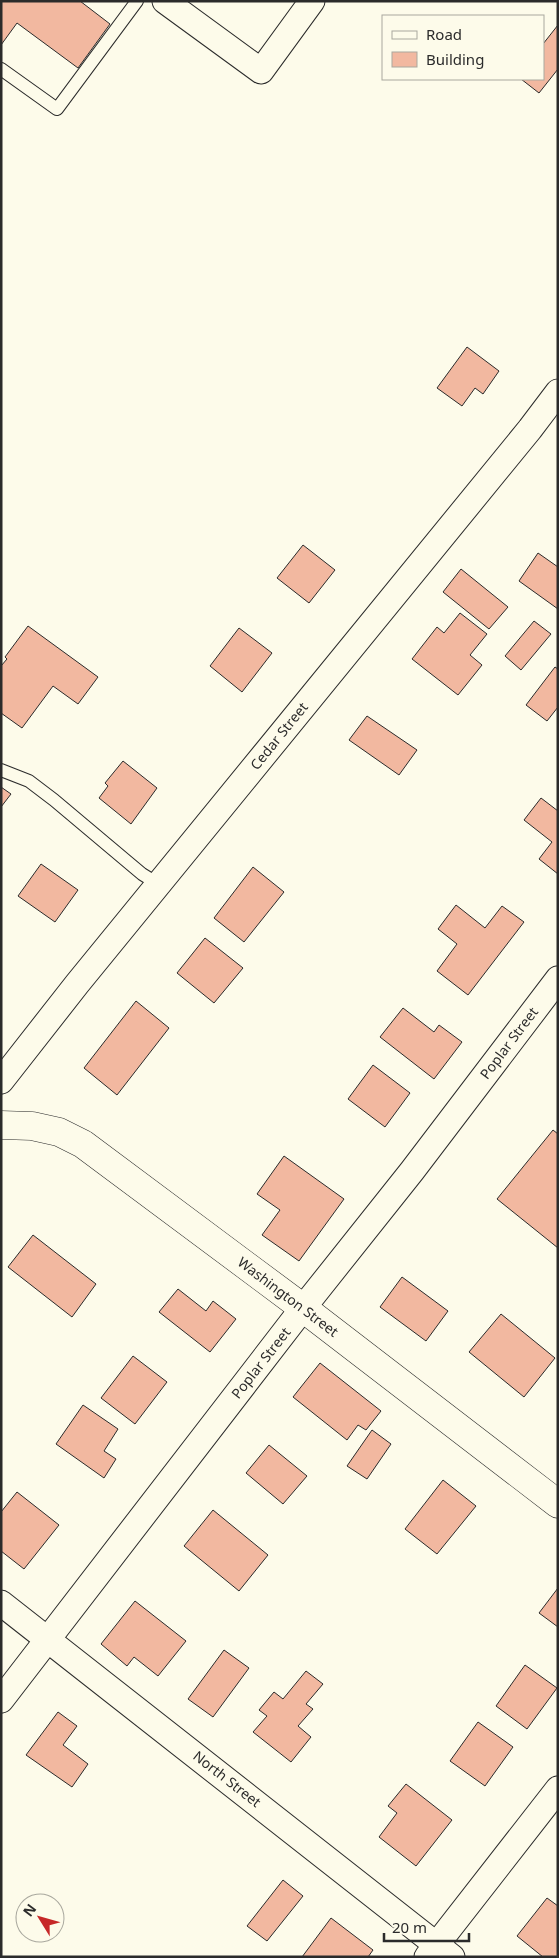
<svg xmlns="http://www.w3.org/2000/svg" width="559" height="1958" viewBox="0 0 559 1958" font-family="'Noto Sans',sans-serif">
<style>
.building{fill:#f2b8a0;stroke:#2b2b2b}
.lines{fill:none;stroke-linecap:round;stroke-linejoin:round}
.lane-casing{stroke:#2b2b2b;stroke-width:14}
.street-casing{stroke:#2b2b2b;stroke-width:27}
.secondary-casing{stroke:#2b2b2b;stroke-width:29}
.lane{stroke:#fdfbea;stroke-width:12}
.street{stroke:#fdfbea;stroke-width:25}
.secondary{stroke:#fdfbea;stroke-width:28}
.labels{text-anchor:middle;stroke-width:4;stroke-linejoin:round;paint-order:stroke}
.street-label{font-size:14px;fill:#2b2b2b;stroke:#fdfbea}
</style>
<rect width="100%" height="100%" fill="#fdfbea"/>
<!-- building -->
<g class="building">
<path d="M1 1H80L110 24 78 68 17 23 1 45Z"/>
<path d="M558 25V69L539 93 521 79H543V44Z"/>
<path d="M467 347 499 371 483 394 475 388 462 406 437 388Z"/>
<path d="M303 545 335 570 309 603 277 578Z"/>
<path d="M538 553 558 567V609L519 581Z"/>
<path d="M461 569 508 607 489 629 443 592Z"/>
<path d="M460 613 487 634 470 655 482 665 458 695 412 659 437 627 444 633Z"/>
<path d="M534 621 551 634 521 670 505 656Z"/>
<path d="M28 626 98 677 78 704 53 686 22 728 1 713V666L7 659 5 657Z"/>
<path d="M239 628 272 653 242 692 210 666Z"/>
<path d="M555 667 558 669V707L547 721 526 705Z"/>
<path d="M367 716 417 750 399 775 349 740Z"/>
<path d="M123 761 157 788 131 824 99 798 108 786 105 783Z"/>
<path d="M1 787 11 794 1 807Z"/>
<path d="M541 798 558 811V874L539 859 552 842 524 820Z"/>
<path d="M41 864 78 890 55 922 18 896Z"/>
<path d="M253 867 284 892 244 942 214 918Z"/>
<path d="M456 905 485 928 502 906 524 922 468 995 437 971 457 944 438 929Z"/>
<path d="M205 938 243 968 214 1003 177 973Z"/>
<path d="M136 1001 169 1028 117 1095 84 1068Z"/>
<path d="M403 1008 434 1032 439 1025 462 1042 434 1079 380 1037Z"/>
<path d="M373 1065 410 1093 385 1127 348 1099Z"/>
<path d="M553 1130 558 1134V1248L497 1199Z"/>
<path d="M284 1156 344 1199 299 1261 262 1235 280 1210 257 1194Z"/>
<path d="M33 1235 96 1284 72 1317 8 1267Z"/>
<path d="M402 1277 448 1311 426 1341 380 1307Z"/>
<path d="M178 1289 206 1311 213 1301 236 1319 210 1352 159 1312Z"/>
<path d="M501 1314 555 1358 524 1397 469 1352Z"/>
<path d="M133 1356 167 1382 135 1424 101 1398Z"/>
<path d="M320 1363 381 1411 366 1430 358 1425 347 1440 293 1397Z"/>
<path d="M83 1405 118 1429 104 1451 116 1459 104 1478 56 1444Z"/>
<path d="M372 1430 391 1444 367 1479 347 1466Z"/>
<path d="M269 1445 307 1476 283 1504 246 1473Z"/>
<path d="M443 1480 476 1506 437 1554 405 1529Z"/>
<path d="M17 1492 59 1525 24 1569 1 1551V1512Z"/>
<path d="M213 1510 268 1555 239 1591 184 1546Z"/>
<path d="M558 1588V1627L539 1613Z"/>
<path d="M135 1601 186 1641 158 1676 134 1657 127 1666 101 1644Z"/>
<path d="M224 1650 249 1668 213 1717 188 1699Z"/>
<path d="M525 1665 557 1688 527 1729 496 1706Z"/>
<path d="M306 1671 323 1684 306 1704 313 1709 298 1726 311 1737 291 1762 253 1732 267 1716 259 1710 274 1692 283 1699Z"/>
<path d="M58 1712 77 1726 63 1745 88 1764 72 1787 26 1755Z"/>
<path d="M478 1722 513 1747 485 1786 450 1761Z"/>
<path d="M406 1784 452 1820 416 1866 379 1837 397 1813 388 1806Z"/>
<path d="M283 1880 303 1896 267 1941 247 1926Z"/>
<path d="M547 1898 558 1906V1957H543L517 1936Z"/>
<path d="M331 1918 373 1950 368 1957H302Z"/>
</g>
<g class="lines">
<defs>
<g id="lane">
<path d="M1 69 57 109 137 1"/>
<path d="M1 770 29 781 54 800 142 874 158 884"/>
</g>
<g id="street">
<path d="M165 1 261 71 312 1"/>
<path d="M1 1081 77 984 530 429 558 392"/>
<path d="M1 1603 452 1957"/>
<path d="M1 1700 303 1308 412 1171 558 979"/>
<path d="M427 1957 558 1789"/>
</g>
<path id="secondary" d="M1 1125 32 1126 59 1132 83 1144 303 1308 558 1504"/>
</defs>
<!-- lane casing -->
<use href="#lane" class="lane-casing"/>
<!-- street casing -->
<use href="#street" class="street-casing"/>
<!-- secondary casing -->
<use href="#secondary" class="secondary-casing"/>
<!-- lane -->
<use href="#lane" class="lane"/>
<!-- street -->
<use href="#street" class="street"/>
<!-- secondary -->
<use href="#secondary" class="secondary"/>
</g>
<g class="labels">
<!-- street labels -->
<g class="street-label">
<text transform="translate(279 736) rotate(-51)" y="5">Cedar Street</text>
<text transform="translate(509 1043) rotate(-53)" y="5">Poplar Street</text>
<text transform="translate(288 1297) rotate(37)" y="5">Washington Street</text>
<text transform="translate(261 1363) rotate(-52)" y="5">Poplar Street</text>
<text transform="translate(227 1779) rotate(38)" y="5">North Street</text>
</g>
</g>
<!-- border -->
<rect width="559" height="1958" fill="none" stroke="#2b2b2b" stroke-width="5"/>
<!-- legend -->
<rect x="382" y="15" width="162" height="65" fill="#fdfbea" stroke="#a9a89e"/>
<rect x="392" y="31" width="25" height="8" fill="#fdfbea" stroke="#a9a89e"/>
<text x="426" y="40" font-size="15" fill="#2b2b2b">Road</text>
<rect x="392" y="52" width="25" height="15" fill="#f2b8a0" stroke="#a9a89e"/>
<text x="426" y="65" font-size="15" fill="#2b2b2b">Building</text>
<!-- north arrow -->
<g transform="translate(40 1918) rotate(307)"><circle r="24" fill="#fdfbea" stroke="#a9a89e"/>
<path d="M0-4L9 19L0 12L-9 19Z" fill="#c62828"/>
<text y="-8" font-size="14" font-weight="bold" text-anchor="middle" fill="#2b2b2b">N</text>
</g>
<!-- scale -->
<path d="M384 1933v8h85v-8" fill="none" stroke="#2b2b2b" stroke-width="2.5"/>
<text x="392" y="1933" font-size="15" fill="#2b2b2b" stroke="#fdfbea" stroke-width="4" paint-order="stroke">20 m</text>
</svg>
